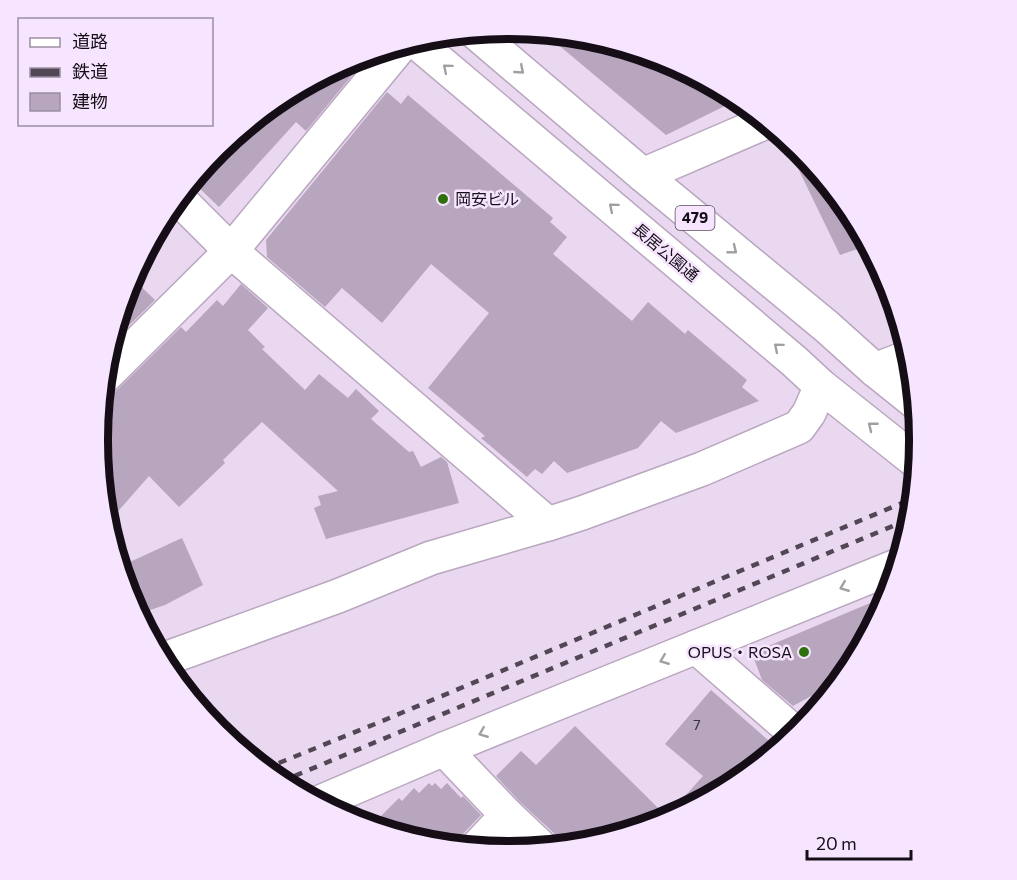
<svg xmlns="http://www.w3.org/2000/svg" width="1017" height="880" viewBox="0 0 1017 880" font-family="Commissioner,'Noto Sans JP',sans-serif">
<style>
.building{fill:#b7a6bd}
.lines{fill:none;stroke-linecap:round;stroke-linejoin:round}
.minor-casing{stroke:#b9a7bf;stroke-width:36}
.tertiary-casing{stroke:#b9a7bf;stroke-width:36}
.trunk-casing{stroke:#b9a7bf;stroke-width:36}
.minor{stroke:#fff;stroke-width:33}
.tertiary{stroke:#fff;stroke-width:33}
.trunk{stroke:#fff;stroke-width:33}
.rail{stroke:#514755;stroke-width:4.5;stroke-dasharray:8 8;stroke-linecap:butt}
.oneway{stroke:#a19fa2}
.poi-dot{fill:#2e710c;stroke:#f7e4fe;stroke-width:2}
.labels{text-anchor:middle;stroke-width:5;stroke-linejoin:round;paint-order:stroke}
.number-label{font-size:14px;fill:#3e3440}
.shield{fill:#f7e4fe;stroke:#594e5c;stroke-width:1.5}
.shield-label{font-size:15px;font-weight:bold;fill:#150e17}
.poi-label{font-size:16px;fill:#150e17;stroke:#f7e4fe;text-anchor:start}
.street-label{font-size:16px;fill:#150e17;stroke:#f7e4fe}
.rim{fill:none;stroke:#150e17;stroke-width:8}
</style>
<rect width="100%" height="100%" fill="#ead7f0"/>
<!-- building -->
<g class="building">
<path d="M543 32 589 36 666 60 739 99 666 135Z"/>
<path d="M350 61 358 68 306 131 296 122 219 207 192 181 218 149 280 98Z"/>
<path d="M387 92 401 104 408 95 553 218 550 222 567 237 553 254 632 321 648 302 685 334 688 330 747 380 742 387 759 401 676 433 661 421 638 448 567 473 554 461 542 474 535 469 527 477 481 438 485 436 428 388 489 313 431 264 382 323 342 288 325 307 267 257 266 240Z"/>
<path d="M802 152 851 212 869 245 840 255 793 158Z"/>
<path d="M131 277 155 300 109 345 128 282Z"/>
<path d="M241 284 268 308 248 330 265 347 262 349 305 390 319 374 348 398 356 389 379 411 371 419 409 452 413 451 421 467 441 457 447 462 459 503 326 539 314 508 321 505 318 496 338 491 262 422 223 460 225 463 179 507 149 476 106 525 101 483 112 471 104 464 110 457 98 447 97 440 101 396H108L116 391 181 327 186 332 217 300 223 306Z"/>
<path d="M182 538 203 585 165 605 141 613 136 603 132 604 128 597 119 567Z"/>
<path d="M889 595 850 669 829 695 824 689 793 706 762 680 753 656 766 647Z"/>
<path d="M711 690 769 741 733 784 670 818 668 815 703 776 665 744Z"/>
<path d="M575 726 642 792 669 819 588 844 560 846V842L555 834 520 802 496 776 521 751 536 765Z"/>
<path d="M429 783 432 786 435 783 441 789 447 783 461 798 463 796 481 815 462 835 458 843V846L428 844 371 826 399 798 402 801 414 788 419 793Z"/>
<path d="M508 842 517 851H499Z"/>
</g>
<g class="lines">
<defs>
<g id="minor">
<path d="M643 175 766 122"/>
<path d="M178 198 231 251 548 524"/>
<path d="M875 370 911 356"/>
<path d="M103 378 231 251 402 44"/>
<path d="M696 647 796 734"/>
<path d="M444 749 507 815 542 848"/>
<path d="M318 803 444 749 899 565"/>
<path d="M476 848 507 815"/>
</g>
<path id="tertiary" d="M162 660 338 596 431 558 548 524 582 513 702 469 799 427 809 413 821 386"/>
<g id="trunk">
<path d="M475 32 643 175 826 326 875 370 916 403"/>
<path d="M415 41 794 361 821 386 918 463"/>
</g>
</defs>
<!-- minor casing -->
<use href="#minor" class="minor-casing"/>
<!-- tertiary casing -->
<use href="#tertiary" class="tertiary-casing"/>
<!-- trunk casing -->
<use href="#trunk" class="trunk-casing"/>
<!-- minor -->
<use href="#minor" class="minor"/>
<!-- tertiary -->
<use href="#tertiary" class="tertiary"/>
<!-- trunk -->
<use href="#trunk" class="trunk"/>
<!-- rail -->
<g class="rail">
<path d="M264 769 375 724 914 498"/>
<path d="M280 782 912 518"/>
</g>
</g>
<!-- one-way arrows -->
<defs><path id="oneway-chevron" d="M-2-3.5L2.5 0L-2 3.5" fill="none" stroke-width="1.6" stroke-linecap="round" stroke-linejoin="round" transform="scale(1.5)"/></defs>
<g class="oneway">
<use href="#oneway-chevron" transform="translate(447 68) rotate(-140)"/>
<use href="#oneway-chevron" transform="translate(520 70) rotate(41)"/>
<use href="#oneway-chevron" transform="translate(613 207) rotate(-140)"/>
<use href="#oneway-chevron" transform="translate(733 250) rotate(39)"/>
<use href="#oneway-chevron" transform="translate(778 347) rotate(-140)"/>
<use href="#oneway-chevron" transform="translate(872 426) rotate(-141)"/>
<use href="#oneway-chevron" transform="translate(844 587) rotate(158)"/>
<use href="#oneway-chevron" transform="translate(664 660) rotate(158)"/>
<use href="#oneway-chevron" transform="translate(483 733) rotate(158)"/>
</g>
<!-- markers -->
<g class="poi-dot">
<circle cx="443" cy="199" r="6"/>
<circle cx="804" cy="652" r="6"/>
</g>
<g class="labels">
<!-- number labels -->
<g class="number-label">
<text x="697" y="730">7</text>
</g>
<!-- shield labels -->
<rect class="shield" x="675.5" y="206" width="39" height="24" rx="4.5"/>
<g class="shield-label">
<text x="695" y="223">479</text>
</g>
<!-- poi labels -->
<g class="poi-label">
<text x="455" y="205">岡安ビル</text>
<text x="792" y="658" text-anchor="end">OPUS・ROSA</text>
</g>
<!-- street labels -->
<g class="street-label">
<text transform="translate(666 252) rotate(40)" y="6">長居公園通</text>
</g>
</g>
<!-- crop -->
<path d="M0 0H1017V880H0ZM508 39H509A400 400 0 0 1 909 439V441A400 400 0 0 1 509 841H508A400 400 0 0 1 108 441V439A400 400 0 0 1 508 39Z" fill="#f7e4fe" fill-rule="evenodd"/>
<path class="rim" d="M508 39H509A400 400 0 0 1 909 439V441A400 400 0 0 1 509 841H508A400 400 0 0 1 108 441V439A400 400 0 0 1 508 39Z"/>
<!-- legend -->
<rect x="18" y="18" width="195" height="108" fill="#f7e4fe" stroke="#9d8ea2" stroke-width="1.5"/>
<rect x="30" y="38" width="30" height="9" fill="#ffffff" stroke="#9d8ea2" stroke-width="1.5"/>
<text x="72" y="48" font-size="18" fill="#150e17">道路</text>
<rect x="30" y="68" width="30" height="9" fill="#514755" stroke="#9d8ea2" stroke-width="1.5"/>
<text x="72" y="78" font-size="18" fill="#150e17">鉄道</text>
<rect x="30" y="93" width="30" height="18" fill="#b7a6bd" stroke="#9d8ea2" stroke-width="1.5"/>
<text x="72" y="108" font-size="18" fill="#150e17">建物</text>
<!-- scale -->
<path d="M807 850v9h104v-9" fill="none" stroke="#150e17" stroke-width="3"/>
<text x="816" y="850" font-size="18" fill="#150e17" stroke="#f7e4fe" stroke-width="4.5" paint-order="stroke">20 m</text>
</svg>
